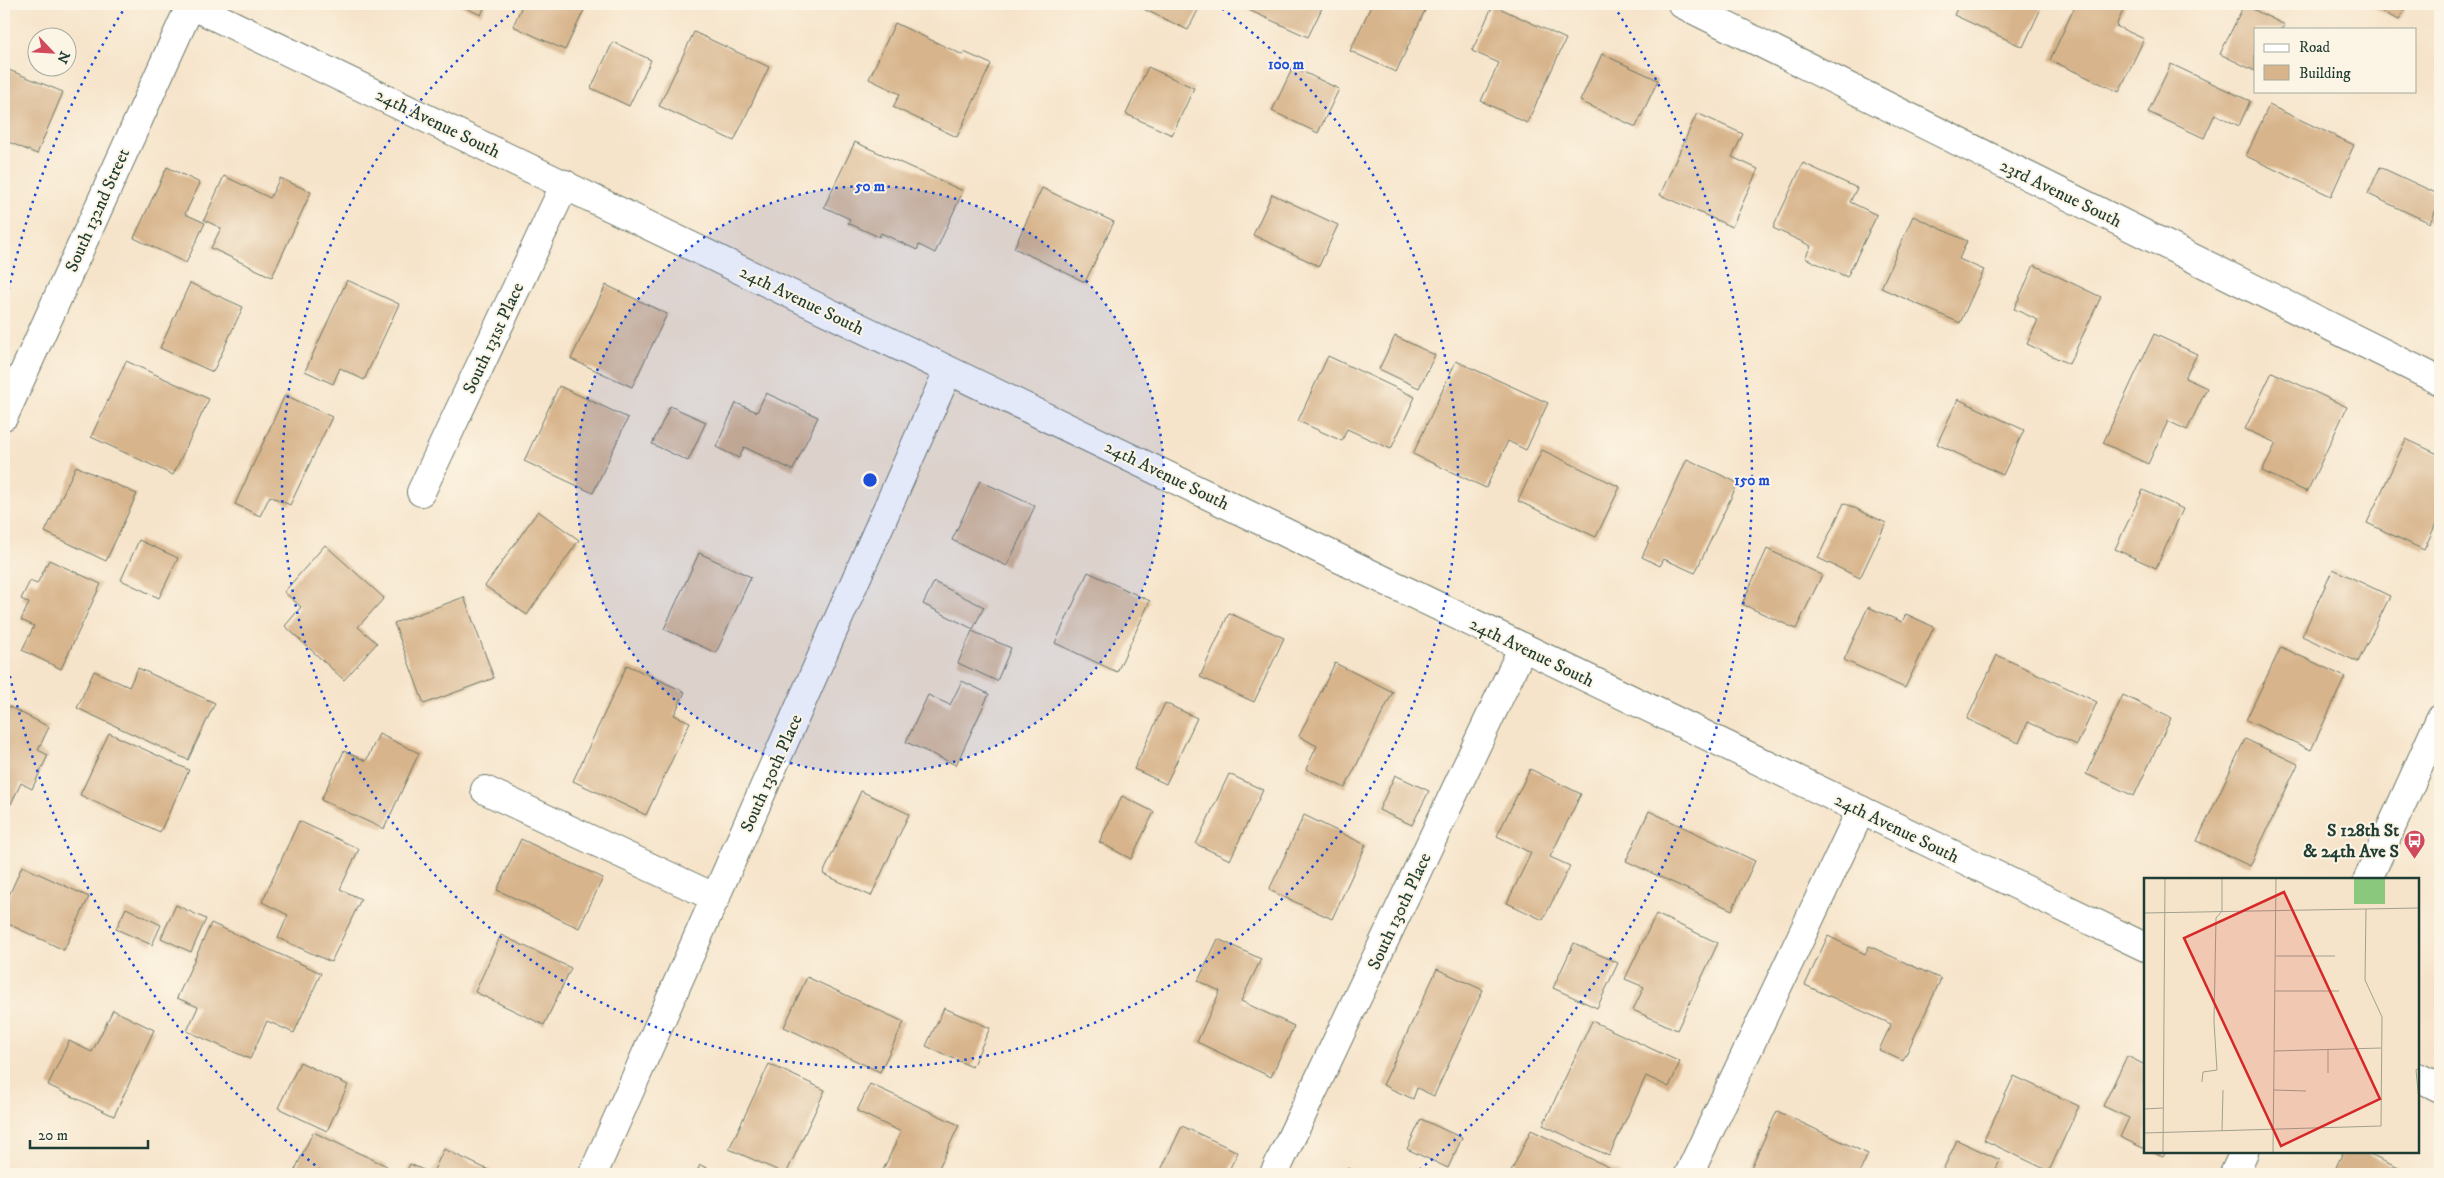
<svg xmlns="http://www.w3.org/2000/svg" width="2444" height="1178" viewBox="0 0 2444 1178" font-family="'IM FELL DW Pica',serif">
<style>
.building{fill:#d7b48b}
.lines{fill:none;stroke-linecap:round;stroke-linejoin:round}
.minor-casing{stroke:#6a7768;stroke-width:30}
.minor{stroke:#fff;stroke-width:28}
.ring{fill:none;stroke:#1d4ed8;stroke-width:2.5;stroke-dasharray:2.5 5}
.labels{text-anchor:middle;stroke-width:4;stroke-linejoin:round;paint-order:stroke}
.street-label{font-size:18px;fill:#1f3d34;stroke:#fcf5e5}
.poi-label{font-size:18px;font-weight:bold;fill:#1f3d34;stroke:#fcf5e5;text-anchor:end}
.inset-road{fill:none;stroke:#a0a18e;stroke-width:1}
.view{fill:#d62828;fill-opacity:0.15;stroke:#d62828;stroke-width:2.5}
.inset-edge{fill:none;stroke:#1f3d34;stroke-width:2.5}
.centre{fill:#1d4ed8;stroke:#fcf5e5;stroke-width:2.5}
.ring-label{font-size:15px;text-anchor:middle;font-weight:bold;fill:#1d4ed8;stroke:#fcf5e5;stroke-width:4;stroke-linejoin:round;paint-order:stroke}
</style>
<rect width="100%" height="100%" fill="#fcf5e5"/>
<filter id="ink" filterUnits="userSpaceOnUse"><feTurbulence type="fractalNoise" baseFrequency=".02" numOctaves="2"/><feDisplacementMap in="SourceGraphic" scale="10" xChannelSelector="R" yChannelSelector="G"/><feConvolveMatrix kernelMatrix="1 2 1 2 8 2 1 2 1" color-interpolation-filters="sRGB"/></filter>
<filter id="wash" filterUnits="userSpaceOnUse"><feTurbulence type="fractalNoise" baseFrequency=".0096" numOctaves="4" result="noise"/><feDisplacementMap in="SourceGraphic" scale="20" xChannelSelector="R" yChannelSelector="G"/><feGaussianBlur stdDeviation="1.12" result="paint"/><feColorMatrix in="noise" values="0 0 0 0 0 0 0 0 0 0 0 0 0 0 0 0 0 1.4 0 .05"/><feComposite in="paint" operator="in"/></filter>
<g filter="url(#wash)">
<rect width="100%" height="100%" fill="#f6e4ca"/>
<g id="blocks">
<!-- building -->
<g class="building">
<path d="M457 4H486L481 15Z"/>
<path d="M523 4H587L565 50 513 26Z"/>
<path d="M1133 4H1201L1188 30Z"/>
<path d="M1244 4H1324L1308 37 1242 7Z"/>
<path d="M1372 4H1428L1396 72 1350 51Z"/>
<path d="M1959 4H2043L2023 47 1954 15Z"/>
<path d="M2076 4H2126L2116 26 2144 39 2119 92 2050 60Z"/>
<path d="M2371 4H2407L2399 20 2370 6Z"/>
<path d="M1493 5 1566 39 1527 123 1481 101 1499 63 1472 51Z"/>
<path d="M2244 5 2285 25 2283 29H2255V71L2220 54Z"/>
<path d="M895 23 963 55 964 52 991 64 957 137 893 107 900 94 869 79Z"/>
<path d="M694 32 769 67 734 141 659 106Z"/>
<path d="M613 42 651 60 629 106 591 88Z"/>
<path d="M1602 54 1658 80 1636 127 1580 101Z"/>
<path d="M2171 64 2250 101 2239 126 2215 114 2204 138 2148 112Z"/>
<path d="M1148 67 1194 88 1172 135 1126 114Z"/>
<path d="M1293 67 1339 89 1318 133 1272 111Z"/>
<path d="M4 68 63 92 37 154 4 140Z"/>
<path d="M2269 105 2354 145 2331 196 2246 156Z"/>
<path d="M1697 113 1743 134 1732 157 1758 169 1732 227 1660 195Z"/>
<path d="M855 142 963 191 935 253 919 245 917 250 881 233 879 237 848 223 850 219 824 207Z"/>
<path d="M1803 163 1857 188 1850 202 1877 215 1847 277 1805 258 1811 246 1773 228Z"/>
<path d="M167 167 200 183 185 214 205 223 186 263 134 238Z"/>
<path d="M2380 167 2440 195V201L2430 223 2368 194Z"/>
<path d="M224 176 270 198 280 178 311 192 272 277 211 248 221 228 204 220Z"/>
<path d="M1042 188 1114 222 1085 282 1014 248Z"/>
<path d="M1272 194 1338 225 1319 266 1253 235Z"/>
<path d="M1913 216 1967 241 1959 259 1984 270 1960 323 1881 288Z"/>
<path d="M2034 265 2101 297 2069 364 2027 344 2038 320 2014 309Z"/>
<path d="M347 280 399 304 364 380 340 368 333 384 305 371Z"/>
<path d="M190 283 243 307 213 372 160 348Z"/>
<path d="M606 285 667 314 632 387 571 359Z"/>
<path d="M2154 334 2197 354 2185 378 2207 388 2187 430 2168 421 2148 464 2103 443Z"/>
<path d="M1395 336 1435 355 1419 388 1379 369Z"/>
<path d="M1328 356 1415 397 1391 449 1347 429 1342 441 1298 421Z"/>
<path d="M126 361 209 399 173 475 91 437Z"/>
<path d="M1456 361 1548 403 1526 450 1508 441 1486 488 1413 454Z"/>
<path d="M2272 372 2347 407 2307 492 2262 471 2276 443 2245 429Z"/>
<path d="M559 386 628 418 593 493 524 461Z"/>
<path d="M766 393 818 417 793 470 744 447 739 458 716 447 736 403 757 412Z"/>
<path d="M285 395 332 417 290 505 270 496 260 516 235 504Z"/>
<path d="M1958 399 2024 430 2003 475 1937 444Z"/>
<path d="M670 406 706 422 688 461 652 444Z"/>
<path d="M2406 439 2440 455V515L2424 550 2367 523Z"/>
<path d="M1542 450 1620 487 1596 537 1518 501Z"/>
<path d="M1687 459 1738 483 1695 573 1664 559 1660 566 1642 557Z"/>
<path d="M76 466 137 494 106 561 45 532Z"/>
<path d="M980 481 1035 506 1007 566 952 540Z"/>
<path d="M2143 490 2183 509 2156 568 2115 549Z"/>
<path d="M1844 503 1886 523 1860 578 1818 558Z"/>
<path d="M538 511 579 540 527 615 485 586Z"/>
<path d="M139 540 178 558 159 598 121 580Z"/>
<path d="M325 545 384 598 358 627 377 643 344 680 285 626 301 607 284 592Z"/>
<path d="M1767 549 1822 575 1796 629 1742 604Z"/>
<path d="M699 553 751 577 716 653 664 629Z"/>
<path d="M49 560 101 584 61 669 22 650 34 626 21 620 29 603 21 599 30 581 37 584Z"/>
<path d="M2333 569 2390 596 2358 662 2302 636Z"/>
<path d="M1088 572 1150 601 1117 672 1055 643Z"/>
<path d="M934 582 984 607 973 629 923 604Z"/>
<path d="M464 597 494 678 424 704 394 623Z"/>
<path d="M1868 607 1902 622 1906 614 1934 627 1905 688 1844 660Z"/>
<path d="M1229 613 1284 638 1254 702 1200 677Z"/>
<path d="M972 631 1011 648 997 681 958 663Z"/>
<path d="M2281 647 2345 677 2311 750 2246 720Z"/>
<path d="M1997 655 2097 702 2077 745 2028 722 2019 743 1967 719Z"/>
<path d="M1335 663 1393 692 1345 788 1306 769 1317 746 1299 736Z"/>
<path d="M627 665 685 692 674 715 690 722 646 815 573 781Z"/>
<path d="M138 668 215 703 188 760 77 708 94 671 129 687Z"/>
<path d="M962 681 989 694 956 765 906 742 928 695 950 705Z"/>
<path d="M2123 695 2171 718 2134 796 2086 774Z"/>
<path d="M1165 703 1197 718 1166 784 1134 769Z"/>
<path d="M4 704 49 727 38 750 48 755 32 789 21 783 11 804 4 800Z"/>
<path d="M109 733 189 770 160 832 80 795Z"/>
<path d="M379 734 419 753 384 829 321 800 344 751 366 761Z"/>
<path d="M2245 739 2298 764 2250 866 2197 841Z"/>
<path d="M1530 769 1581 794 1550 857 1570 866 1543 920 1507 903 1531 853 1497 836Z"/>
<path d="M1229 774 1263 790 1230 860 1196 844Z"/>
<path d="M1395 775 1429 791 1412 825 1379 810Z"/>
<path d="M861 791 909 814 871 896 823 874Z"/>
<path d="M1122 796 1154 812 1131 859 1099 842Z"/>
<path d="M1649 811 1755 861 1732 910 1626 861Z"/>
<path d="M1304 815 1366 845 1332 919 1269 890Z"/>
<path d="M299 821 359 849 340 889 361 899 331 962 278 938 288 915 262 902Z"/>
<path d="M521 839 603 878 579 928 497 890Z"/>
<path d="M22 866 89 897 64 950 4 922V907Z"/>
<path d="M176 905 206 919 191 952 161 938Z"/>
<path d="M126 908 161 925 152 945 116 929Z"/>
<path d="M1656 914 1718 943 1677 1030 1633 1010 1644 987 1625 979Z"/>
<path d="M211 923 321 973 294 1033 267 1021 250 1059 187 1031 198 1007 177 998Z"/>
<path d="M501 935 571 968 544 1025 475 992Z"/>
<path d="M1828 936 1865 954 1869 946 1941 979 1903 1061 1879 1050 1891 1024 1805 985Z"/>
<path d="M1218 939 1261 959 1241 1001 1294 1026 1271 1077 1197 1042 1220 991 1198 981Z"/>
<path d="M1574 943 1618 963 1597 1008 1553 988Z"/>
<path d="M1437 969 1483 990 1434 1096 1417 1088 1413 1099 1383 1085Z"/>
<path d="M807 977 904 1022 880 1072 784 1027Z"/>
<path d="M944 1008 990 1028 972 1067 926 1046Z"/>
<path d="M113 1010 154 1030 114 1116 48 1085 69 1041 92 1052Z"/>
<path d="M1592 1021 1680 1062 1669 1087 1646 1076 1609 1156 1543 1125Z"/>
<path d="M2127 1056 2145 1065V1149L2120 1137 2129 1118 2103 1106Z"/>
<path d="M300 1062 348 1085 327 1131 278 1108Z"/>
<path d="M769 1064 825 1090 786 1174 729 1149Z"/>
<path d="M2014 1076 2079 1106 2049 1171 1984 1140Z"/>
<path d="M870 1084 959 1125 936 1174H881L901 1132 857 1111Z"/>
<path d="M1777 1111 1868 1154 1859 1174H1748Z"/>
<path d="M1421 1119 1462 1138 1448 1168 1407 1149Z"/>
<path d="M1182 1126 1238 1152 1227 1174H1159Z"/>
<path d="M1531 1130 1623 1174H1510Z"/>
<path d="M313 1132 387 1166 383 1174H293Z"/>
<path d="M1957 1140 2000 1160 1994 1174H1941Z"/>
<path d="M444 1149 497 1174H405L410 1164 432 1174Z"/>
<path d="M2152 1152H2166L2163 1157Z"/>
<path d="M2343 1152H2363L2401 1169 2398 1174H2333Z"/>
<path d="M700 1165 721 1174H696Z"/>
<path d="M1348 1168 1363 1174H1345Z"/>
</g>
</g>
</g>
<g filter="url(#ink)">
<use href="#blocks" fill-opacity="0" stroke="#6a7768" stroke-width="1"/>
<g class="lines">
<defs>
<g id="minor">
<path d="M189 4 2145 947"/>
<path d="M1682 4 2440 381"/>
<path d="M4 416 191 4"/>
<path d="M421 492 565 184"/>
<path d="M485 790 716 898"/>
<path d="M2368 879 2440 719"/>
<path d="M2418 1077 2440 1088"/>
<path d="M593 1174 948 371"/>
<path d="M1274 1174 1523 647"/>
<path d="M1689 1174 1861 810"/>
<path d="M2234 1174 2244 1152"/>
</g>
</defs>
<!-- minor casing -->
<use href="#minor" class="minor-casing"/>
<!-- minor -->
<use href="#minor" class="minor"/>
</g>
</g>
<!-- distance rings -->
<circle cx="870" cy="480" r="294" fill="#1d4ed8" fill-opacity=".12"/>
<g class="ring">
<circle cx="870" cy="480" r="294"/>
<path d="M1216 4A588 588 0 1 1 524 4"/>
<path d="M321 1170A882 882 0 0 1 4 648M4 312A882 882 0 0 1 126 6M1614 6A882 882 0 0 1 1419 1170"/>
</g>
<!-- icons -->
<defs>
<symbol id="bus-pin" viewBox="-11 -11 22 30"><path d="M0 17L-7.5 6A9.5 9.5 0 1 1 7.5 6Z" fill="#d1495b" stroke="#fcf5e5"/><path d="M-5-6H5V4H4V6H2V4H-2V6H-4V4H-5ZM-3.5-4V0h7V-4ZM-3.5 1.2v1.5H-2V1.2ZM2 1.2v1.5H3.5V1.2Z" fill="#fff"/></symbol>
</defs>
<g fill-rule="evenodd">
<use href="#bus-pin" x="2402" y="828" width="25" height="34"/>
</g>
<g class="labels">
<!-- street labels -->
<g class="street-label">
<text transform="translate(438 123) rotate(26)" y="6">24th Avenue South</text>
<text transform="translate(2061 193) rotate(26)" y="6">23rd Avenue South</text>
<text transform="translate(97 210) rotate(-66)" y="6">South 132nd Street</text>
<text transform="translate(802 300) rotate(26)" y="6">24th Avenue South</text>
<text transform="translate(493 338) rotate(-65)" y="6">South 131st Place</text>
<text transform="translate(1167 475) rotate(26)" y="6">24th Avenue South</text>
<text transform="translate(1532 652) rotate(26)" y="6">24th Avenue South</text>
<text transform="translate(771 773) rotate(-66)" y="6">South 130th Place</text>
<text transform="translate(1897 828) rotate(26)" y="6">24th Avenue South</text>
<text transform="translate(1399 911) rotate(-65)" y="6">South 130th Place</text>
</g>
<!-- poi labels -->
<g class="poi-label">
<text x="2399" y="836">S 128th St<tspan x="2399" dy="21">&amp; 24th Ave S</tspan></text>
</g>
</g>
<!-- overview -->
<g transform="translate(2144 878)">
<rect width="275" height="275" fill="#f6e4ca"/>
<path d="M210 0H241V26H210Z" fill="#8ac87e"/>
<path class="inset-road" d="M0 35 275 30M132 78H191M131 113H195M130 173 237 170M275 190 272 192 275 223M184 195V172M58 204 59 194 73 192 70 144 72 40 78 33V0M130 212 162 213M0 231 19 230M78 253 79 212M0 255 237 248 238 139 221 102 222 31M19 275 21 0M129 275 132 0"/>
<path class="view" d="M140 14 236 221 137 268 40 60Z"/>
<rect width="275" height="275" class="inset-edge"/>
</g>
<circle cx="870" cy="480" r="8" class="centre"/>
<g class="ring-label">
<text x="1286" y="69">100 m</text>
<text x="870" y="191">50 m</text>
<text x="1752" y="485">150 m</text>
</g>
<!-- margin -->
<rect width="2444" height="1178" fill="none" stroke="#fcf5e5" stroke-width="20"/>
<!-- legend -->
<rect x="2254" y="28" width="162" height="65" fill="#fcf5e5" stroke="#a4ab9e"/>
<rect x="2264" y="44" width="25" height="8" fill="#ffffff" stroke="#a4ab9e"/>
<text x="2299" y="52" font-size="15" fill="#1f3d34">Road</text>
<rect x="2264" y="65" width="25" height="15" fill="#d7b48b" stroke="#a4ab9e"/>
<text x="2299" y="78" font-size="15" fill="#1f3d34">Building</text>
<!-- north arrow -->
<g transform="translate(52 52) rotate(115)"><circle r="24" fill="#fcf5e5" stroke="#a4ab9e"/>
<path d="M0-4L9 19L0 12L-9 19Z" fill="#d1495b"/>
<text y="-8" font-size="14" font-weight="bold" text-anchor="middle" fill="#1f3d34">N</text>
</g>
<!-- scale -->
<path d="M30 1140v8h118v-8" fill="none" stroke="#1f3d34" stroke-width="2.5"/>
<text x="38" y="1140" font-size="15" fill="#1f3d34" stroke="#fcf5e5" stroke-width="4" paint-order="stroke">20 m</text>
</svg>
